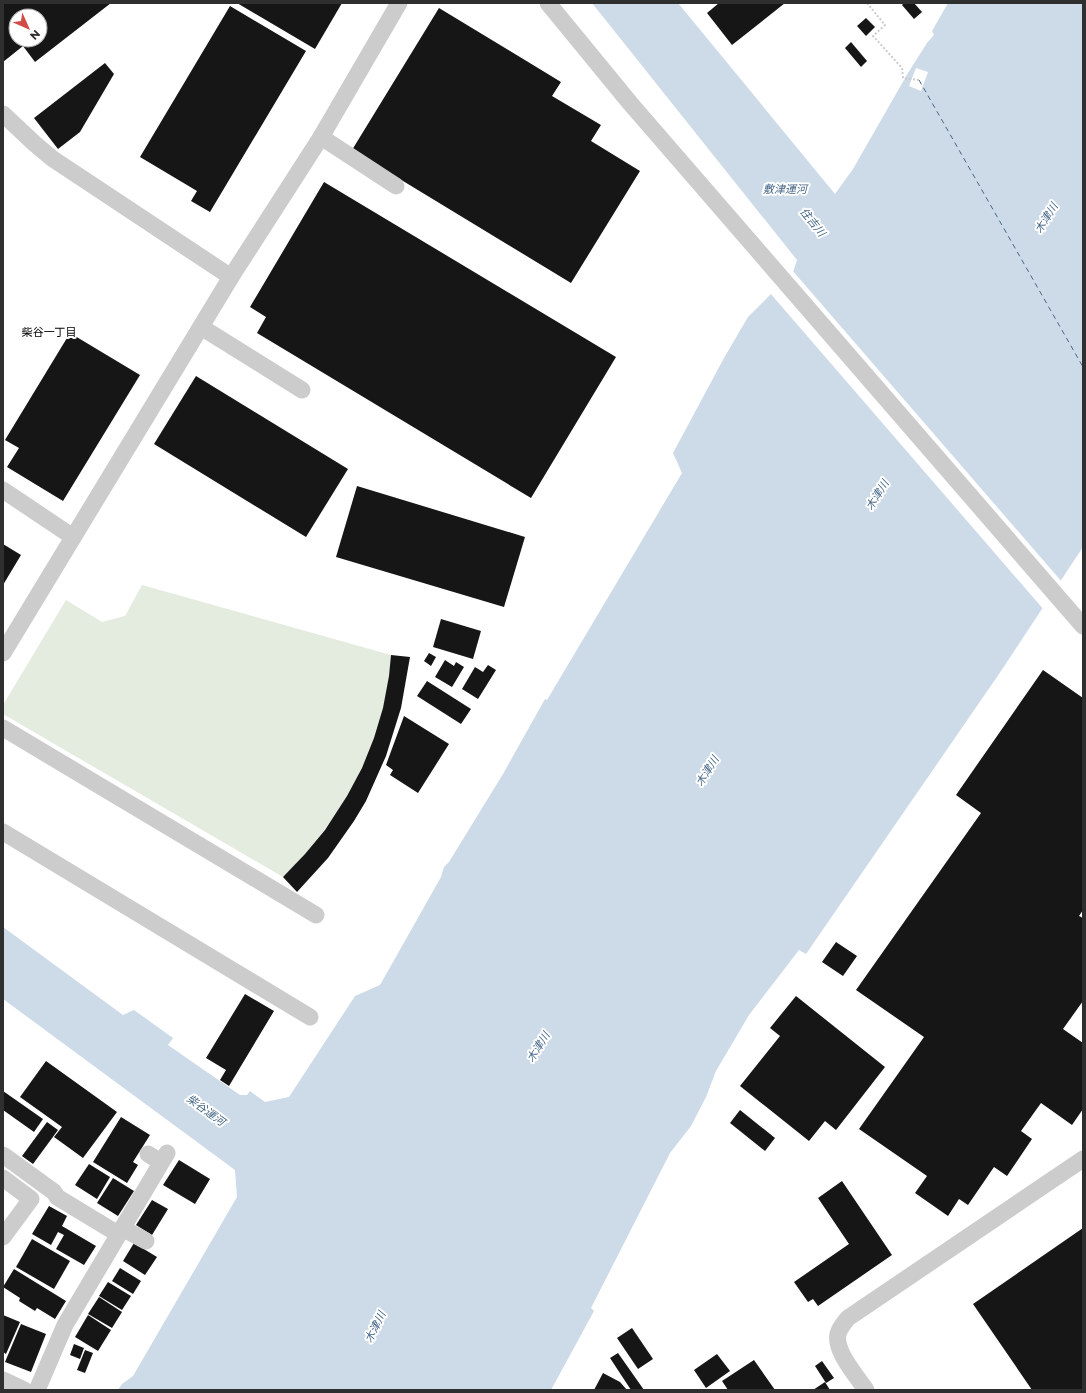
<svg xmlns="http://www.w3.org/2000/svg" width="1086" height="1393" viewBox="0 0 1086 1393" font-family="Montserrat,'Noto Sans JP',sans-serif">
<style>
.green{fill:#e4ebdf}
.water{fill:#cddae8}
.pier{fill:#fff}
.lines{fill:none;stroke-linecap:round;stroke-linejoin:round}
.ferry{stroke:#466788;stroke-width:1;stroke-dasharray:5 4;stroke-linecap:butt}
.building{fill:#161616;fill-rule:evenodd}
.path{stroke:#ccc;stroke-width:2;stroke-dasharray:2 2;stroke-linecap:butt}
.minor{stroke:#ccc;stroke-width:17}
.labels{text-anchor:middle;stroke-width:4;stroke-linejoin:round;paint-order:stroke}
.water-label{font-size:11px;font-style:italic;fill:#466788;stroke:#fff}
.neighbourhood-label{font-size:11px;fill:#000;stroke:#fff}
</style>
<rect width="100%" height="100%" fill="#fff"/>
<!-- green -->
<path class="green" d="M142 585 391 655C388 739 342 819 283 877L3 714V705L66 600 102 622 125 616Z"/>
<!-- water -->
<path class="water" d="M592 3H678L835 194 853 169 908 73 927 43 934 35 932 31 948 3H1083V547L999 674 806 954 799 950 749 1015 716 1071 706 1097 691 1126 670 1153 591 1308 594 1311 551 1390H118L122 1384 133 1376 237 1197 235 1170 3 999V927L123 1015 134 1010 173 1038 168 1045 240 1095H247L250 1091 265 1102 289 1097 355 996 380 985 441 877 444 867 449 862 503 774 545 699 547 700 682 473 673 453 724 358 748 317 793 272 797 260Z"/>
<!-- pier -->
<g class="pier">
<path d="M916 68 928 72 921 91 909 86Z"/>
<path d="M792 270 1062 582 1044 610 770 293Z"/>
</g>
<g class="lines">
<!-- ferry -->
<path class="ferry" d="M919 80 1083 367"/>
</g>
<!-- building -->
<g class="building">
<path d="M3 3H111L35 62 23 46 3 62ZM16 16H40V40H16Z"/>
<path d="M237 3H342L315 49Z"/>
<path d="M719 3H785L732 45 707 13Z"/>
<path d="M904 3H914L922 12 914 19 902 5Z"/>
<path d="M230 6 306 51 210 212 191 201 197 191 140 157Z"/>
<path d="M439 8 561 82 552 96 601 125 591 141 640 171 571 283 352 150Z"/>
<path d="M866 18 875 27 866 36 857 26Z"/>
<path d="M851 42 867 61 861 67 845 48Z"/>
<path d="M105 63 114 74 80 132 58 149 34 118Z"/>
<path d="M324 182 616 357 531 498 257 333 266 317 250 307Z"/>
<path d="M70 333 140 375 63 501 7 467 19 448 5 440Z"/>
<path d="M196 376 348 469 306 537 154 444Z"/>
<path d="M357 486 525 537 504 607 336 557Z"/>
<path d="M3 544 21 555 3 585Z"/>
<path d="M441 619 481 631 473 659 433 647Z"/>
<path d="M429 653 436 657 431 666 424 661Z"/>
<path d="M391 655 410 657 401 708 386 756 366 801 354 821 328 858 297 892 283 877 305 854 325 830 347 796 362 768 374 738 383 708 389 676Z"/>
<path d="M445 660 454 666 456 662 464 667 452 687 435 677Z"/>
<path d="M488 665 496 670 478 699 462 689 475 667 483 672Z"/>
<path d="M1043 670 1083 698V910L1079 916 1083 918V1001L1063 1029 1083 1043V1109L1072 1125 1041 1103 1021 1131 1032 1139 1007 1176 994 1167 968 1205 959 1199 948 1216 915 1193 927 1176 859 1129 924 1037 856 990 981 813 956 795Z"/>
<path d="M427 681 471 709 461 724 417 696Z"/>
<path d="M404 716 449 744 418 793 390 775 393 770 386 765Z"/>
<path d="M836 942 857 956 843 976 822 962Z"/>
<path d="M245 994 274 1011 229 1086 220 1080 226 1070 206 1058Z"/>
<path d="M796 996 885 1067 836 1130 825 1121 809 1141 740 1086 780 1036 770 1028Z"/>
<path d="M46 1061 117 1112 83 1158 54 1137 62 1127 20 1097Z"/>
<path d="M3 1091 43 1119 34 1132 3 1110Z"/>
<path d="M740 1110 775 1138 765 1151 730 1123Z"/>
<path d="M121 1117 150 1135 133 1162 138 1165 127 1183 93 1162Z"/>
<path d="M47 1122 58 1130 33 1164 22 1156Z"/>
<path d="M179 1160 210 1179 195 1204 163 1185Z"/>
<path d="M89 1164 110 1177 97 1199 75 1185Z"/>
<path d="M113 1178 134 1191 118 1216 97 1203Z"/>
<path d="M842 1181 892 1255 818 1306 813 1299 808 1302 794 1282 849 1244 818 1198Z"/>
<path d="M152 1200 168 1209 152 1235 136 1225Z"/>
<path d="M49 1206 67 1216 62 1226 96 1246 84 1265 56 1249 64 1235 58 1232 51 1245 32 1234Z"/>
<path d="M1083 1228V1390H1032L973 1304Z"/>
<path d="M32 1239 70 1261 54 1289 16 1267Z"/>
<path d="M134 1243 157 1257 145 1275 123 1261Z"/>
<path d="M120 1268 141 1281 133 1294 112 1281Z"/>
<path d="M14 1269 66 1301 55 1319 37 1308 35 1311 19 1301 20 1298 3 1287Z"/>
<path d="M108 1282 131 1296 122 1310 99 1296Z"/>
<path d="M99 1297 122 1312 112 1328 88 1314Z"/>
<path d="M3 1315 20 1322 6 1354 3 1352Z"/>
<path d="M88 1315 111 1330 98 1351 75 1337Z"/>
<path d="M21 1324 46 1334 31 1372 5 1362Z"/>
<path d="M632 1328 653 1359 638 1369 617 1338Z"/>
<path d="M74 1344 84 1348 80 1359 70 1355Z"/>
<path d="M85 1350 93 1353 85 1373 77 1370Z"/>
<path d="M618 1353 644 1390H631L610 1358Z"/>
<path d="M717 1354 730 1371 706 1388 694 1370Z"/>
<path d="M754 1360 775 1390H728L722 1381Z"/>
<path d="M822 1361 834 1378 826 1383 815 1366Z"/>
<path d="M603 1373 620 1382 627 1390H594Z"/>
<path d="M825 1382 830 1390H813Z"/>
</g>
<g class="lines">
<!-- path -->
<path class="path" d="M867 3 885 25 873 36 902 68 903 78 919 80"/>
<!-- minor -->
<g class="minor">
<path d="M548 3 630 103 1083 626"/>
<path d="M3 114 35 144 53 159 231 277"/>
<path d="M321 137 396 186"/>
<path d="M201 327 302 390"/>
<path d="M3 490 73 537"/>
<path d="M3 653 231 277 321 137 399 3"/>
<path d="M3 728 316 915"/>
<path d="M3 832 310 1017"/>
<path d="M148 1154 161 1162"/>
<path d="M3 1155 54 1192 57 1197 118 1234"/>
<path d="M3 1178 31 1199 3 1237"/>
<path d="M122 1228 146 1241"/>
<path d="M3 1380 24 1390"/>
<path d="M37 1390 65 1325 167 1153"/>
<path d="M866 1390C857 1376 834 1351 838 1334 840 1327 844 1323 848 1318L1083 1159"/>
</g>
</g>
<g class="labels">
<!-- water labels -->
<g class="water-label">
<text x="785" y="193">敷津運河</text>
<text transform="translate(1046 218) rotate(-58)" y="4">木津川</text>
<text transform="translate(813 222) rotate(51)" y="4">住吉川</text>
<text transform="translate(877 495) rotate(-58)" y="4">木津川</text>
<text transform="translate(707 771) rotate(-58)" y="4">木津川</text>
<text transform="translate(538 1047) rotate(-58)" y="4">木津川</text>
<text transform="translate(206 1110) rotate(36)" y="4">柴谷運河</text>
<text transform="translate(375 1327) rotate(-64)" y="4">木津川</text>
</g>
<!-- neighbourhood labels -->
<g class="neighbourhood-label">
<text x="49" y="336">柴谷一丁目</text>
</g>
</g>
<!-- border -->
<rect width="1086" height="1393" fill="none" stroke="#2f2f2f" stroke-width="8"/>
<!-- north arrow -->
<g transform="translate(28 28) rotate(135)"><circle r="19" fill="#ffffff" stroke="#acacac"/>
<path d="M0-3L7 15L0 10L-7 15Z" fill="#d14c46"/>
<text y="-6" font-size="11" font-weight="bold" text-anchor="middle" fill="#2f2f2f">N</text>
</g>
</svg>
